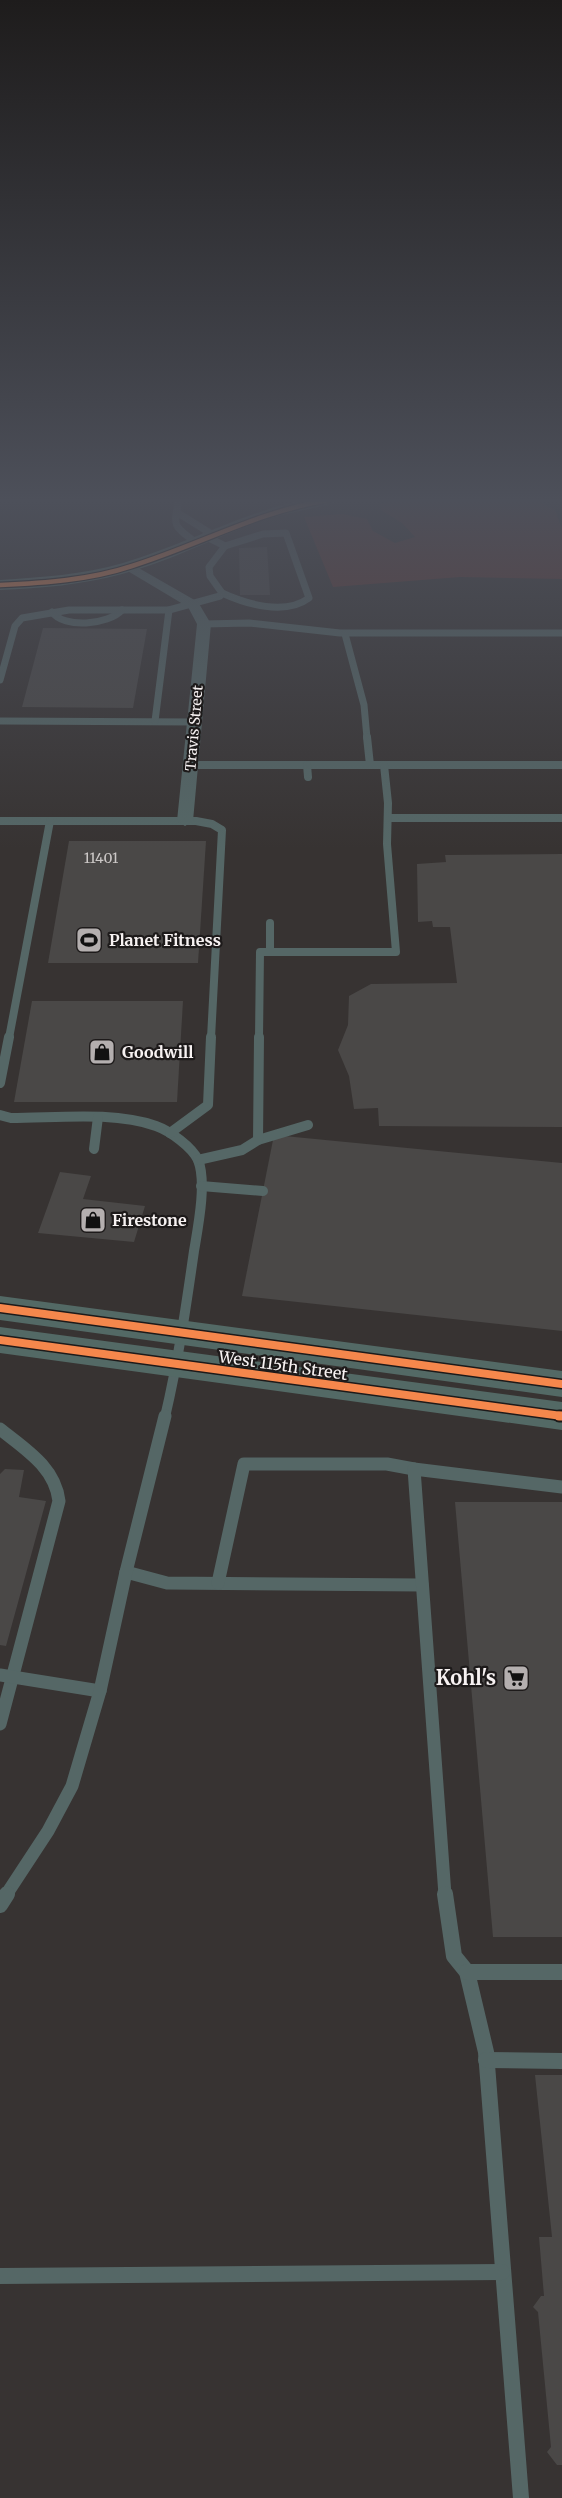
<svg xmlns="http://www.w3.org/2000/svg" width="562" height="2498" viewBox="0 0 562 2498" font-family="Merriweather,serif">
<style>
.green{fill:#613531}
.building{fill:#4a4847}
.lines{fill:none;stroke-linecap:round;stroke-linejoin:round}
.lane-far4{stroke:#556766;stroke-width:7}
.lane-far3{stroke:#556766;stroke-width:8}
.lane-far2{stroke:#556766;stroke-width:10}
.lane-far1{stroke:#556766;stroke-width:13}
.lane{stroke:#556766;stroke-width:16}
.street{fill:#556766;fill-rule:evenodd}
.secondary{fill:#536965;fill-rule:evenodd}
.cycleway-far2-casing{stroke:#1d1a1a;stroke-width:7}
.cycleway-far1-casing{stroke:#1d1a1a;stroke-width:11}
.cycleway-casing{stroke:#1d1a1a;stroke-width:13}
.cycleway-far2{stroke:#f5874c;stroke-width:4.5}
.cycleway-far1{stroke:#f5874c;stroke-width:8}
.cycleway{stroke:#f5874c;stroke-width:9}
.labels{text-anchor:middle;stroke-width:4.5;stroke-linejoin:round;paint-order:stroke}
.far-street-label{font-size:14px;fill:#f7f2f2;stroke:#1d1a1a}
.number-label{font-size:14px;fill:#ccc8c7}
.poi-label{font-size:16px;font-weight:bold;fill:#f7f2f2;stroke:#1d1a1a;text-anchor:start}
.street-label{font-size:16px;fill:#f7f2f2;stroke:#1d1a1a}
.near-poi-label{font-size:20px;font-weight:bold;fill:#f7f2f2;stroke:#1d1a1a;text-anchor:end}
</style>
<rect width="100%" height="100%" fill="#373332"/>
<!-- green -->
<path class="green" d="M430 500H536L555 510 562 529V579L460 577 333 587 304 517 342 514 367 519 373 531 395 543 415 537 402 523 381 510 379 503Z"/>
<!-- building -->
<g class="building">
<path d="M267 547 270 595H240L239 548Z"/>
<path d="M43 628 147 629 133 708 22 707Z"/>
<path d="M69 841H206L198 963H48Z"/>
<path d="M562 854V1127L379 1126 378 1108 354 1109 349 1076 338 1050 348 1025 349 996 371 984 457 983 450 927H433L432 921 418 922 417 864 446 862 445 855Z"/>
<path d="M32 1001H183L177 1102H14Z"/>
<path d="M274 1135 562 1163V1331L242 1296Z"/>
<path d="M60 1172 91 1176 83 1199 145 1206 134 1242 38 1233Z"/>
<path d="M5 1469 24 1470 19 1497 46 1501 6 1646 0 1645V1474Z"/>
<path d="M455 1502H562V1937H493Z"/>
<path d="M535 2075H562V2465H557L547 2452 551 2447 538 2312 533 2307 541 2296H544L539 2237H552Z"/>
</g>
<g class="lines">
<!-- lane-far4 -->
<g class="lane-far4">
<path d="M179 500C173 525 173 526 194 541"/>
<path d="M178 513 210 533"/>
<path d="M222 593C246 604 285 616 309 598L286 533 263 534 225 546"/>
<path d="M52 612C64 629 108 625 122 610"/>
<path d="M204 624 249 623 340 633H562"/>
<path d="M345 634 364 705 367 738"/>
<path d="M0 680 15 626 22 618 69 610H169L220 596 222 593 210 576 209 567 225 546 205 536"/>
<path d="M0 721 195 722"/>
<path d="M155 721 169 610"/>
</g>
<!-- lane-far3 -->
<g class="lane-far3">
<path d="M367 737 370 765"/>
<path d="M190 765H562"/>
<path d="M307 765 308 777"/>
<path d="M388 818H562"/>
<path d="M0 821H196L212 824 222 830 211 1038"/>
<path d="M270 923V952"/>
<path d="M9 1038 50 821"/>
<path d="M259 1038 260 952H396L387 844 388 803 384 765"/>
</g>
<!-- lane-far2 -->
<g class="lane-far2">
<path d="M0 1083 9 1037"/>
<path d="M0 1115 11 1118C56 1118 114 1111 156 1126 170 1131 192 1147 198 1160 207 1182 198 1227 194 1251 186 1307 178 1362 165 1417"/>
<path d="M170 1133 208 1105 211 1037"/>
<path d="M258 1140 308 1125"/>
<path d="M94 1149 98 1117"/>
<path d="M198 1160 242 1150 258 1140 259 1037"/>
<path d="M201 1186 263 1191"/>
</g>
<!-- lane-far1 -->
<g class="lane-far1">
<path d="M0 1429C25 1449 55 1467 59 1501L0 1724"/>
<path d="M126 1572 167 1583 422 1585"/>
<path d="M218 1583 244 1464H387L414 1469"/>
<path d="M0 1675 100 1691"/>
<path d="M6 1895 48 1831 72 1786 100 1691 126 1572 165 1416"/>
<path d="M445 1895 414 1469 562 1487"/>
</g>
<!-- lane -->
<g class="lane">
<path d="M445 1894 454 1956 467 1972 486 2052 521 2498"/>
<path d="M0 1905 7 1894"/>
<path d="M467 1972H562"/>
<path d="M486 2060 562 2061"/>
<path d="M0 2276 502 2272"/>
</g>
<!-- street -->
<path class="street" d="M130 563 198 602 211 624 193 821 185 826 177 821 197 624 188 607 126 570 124 567 126 564Z"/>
<!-- secondary -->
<g class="secondary">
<path d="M301 500H336L334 503C308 510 283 513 259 522 213 538 169 562 122 574 82 585 41 588 0 590V580C41 577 83 575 123 563 184 545 238 515 301 500Z"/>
<path d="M0 1296 562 1371V1397L0 1320Z"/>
<path d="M0 1327 562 1402V1430L0 1353Z"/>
</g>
<defs>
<path id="cycleway-far2" d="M0 585C44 583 90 580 132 566 199 545 257 512 328 500"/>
<g id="cycleway-far1">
<path d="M0 1308 562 1384"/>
<path d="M0 1340 562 1416"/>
</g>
<path id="cycleway" d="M559 1416H562"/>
</defs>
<!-- cycleway-far2 casing -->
<use href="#cycleway-far2" class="cycleway-far2-casing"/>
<!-- cycleway-far1 casing -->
<use href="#cycleway-far1" class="cycleway-far1-casing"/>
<!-- cycleway casing -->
<use href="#cycleway" class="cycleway-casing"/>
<!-- cycleway-far2 -->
<use href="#cycleway-far2" class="cycleway-far2"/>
<!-- cycleway-far1 -->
<use href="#cycleway-far1" class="cycleway-far1"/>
<!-- cycleway -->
<use href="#cycleway" class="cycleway"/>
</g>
<!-- sky -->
<linearGradient id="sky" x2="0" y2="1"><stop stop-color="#1e1c1c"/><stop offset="0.59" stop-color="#4d505a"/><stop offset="1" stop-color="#4d505a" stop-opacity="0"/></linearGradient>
<rect width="562" height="849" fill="url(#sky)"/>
<!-- icons -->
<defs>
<symbol id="stadium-square" viewBox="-11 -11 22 22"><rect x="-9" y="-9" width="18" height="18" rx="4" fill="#b4afaf" stroke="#1d1a1a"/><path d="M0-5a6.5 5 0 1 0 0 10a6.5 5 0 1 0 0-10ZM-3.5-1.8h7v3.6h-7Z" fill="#111"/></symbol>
<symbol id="shop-square" viewBox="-11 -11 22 22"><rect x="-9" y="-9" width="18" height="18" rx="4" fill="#b4afaf" stroke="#1d1a1a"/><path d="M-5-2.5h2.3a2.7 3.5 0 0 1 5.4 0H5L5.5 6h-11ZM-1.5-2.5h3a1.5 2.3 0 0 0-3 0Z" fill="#111"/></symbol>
<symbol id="supermarket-square" viewBox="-11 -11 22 22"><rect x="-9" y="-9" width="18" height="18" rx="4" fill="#b4afaf" stroke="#1d1a1a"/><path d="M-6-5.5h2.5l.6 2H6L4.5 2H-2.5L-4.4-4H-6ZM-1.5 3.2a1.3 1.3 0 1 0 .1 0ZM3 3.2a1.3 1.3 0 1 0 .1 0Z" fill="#111"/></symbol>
</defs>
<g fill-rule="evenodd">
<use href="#stadium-square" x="74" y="925" width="30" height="30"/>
<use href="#shop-square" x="87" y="1037" width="30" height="30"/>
<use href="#shop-square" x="78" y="1205" width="30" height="30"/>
<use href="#supermarket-square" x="501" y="1663" width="30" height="30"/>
</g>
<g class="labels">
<!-- far-street labels -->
<g class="far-street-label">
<text transform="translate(194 728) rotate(-85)" y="5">Travis Street</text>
</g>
<!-- number labels -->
<g class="number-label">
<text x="101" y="863">11401</text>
</g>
<!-- poi labels -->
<g class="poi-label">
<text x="109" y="946">Planet Fitness</text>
<text x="122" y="1058">Goodwill</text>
<text x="112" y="1226">Firestone</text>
</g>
<!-- street labels -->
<g class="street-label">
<text transform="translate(283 1365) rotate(8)" y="6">West 115th Street</text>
</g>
<!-- near-poi labels -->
<g class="near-poi-label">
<text x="496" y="1685">Kohl's</text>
</g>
</g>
</svg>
